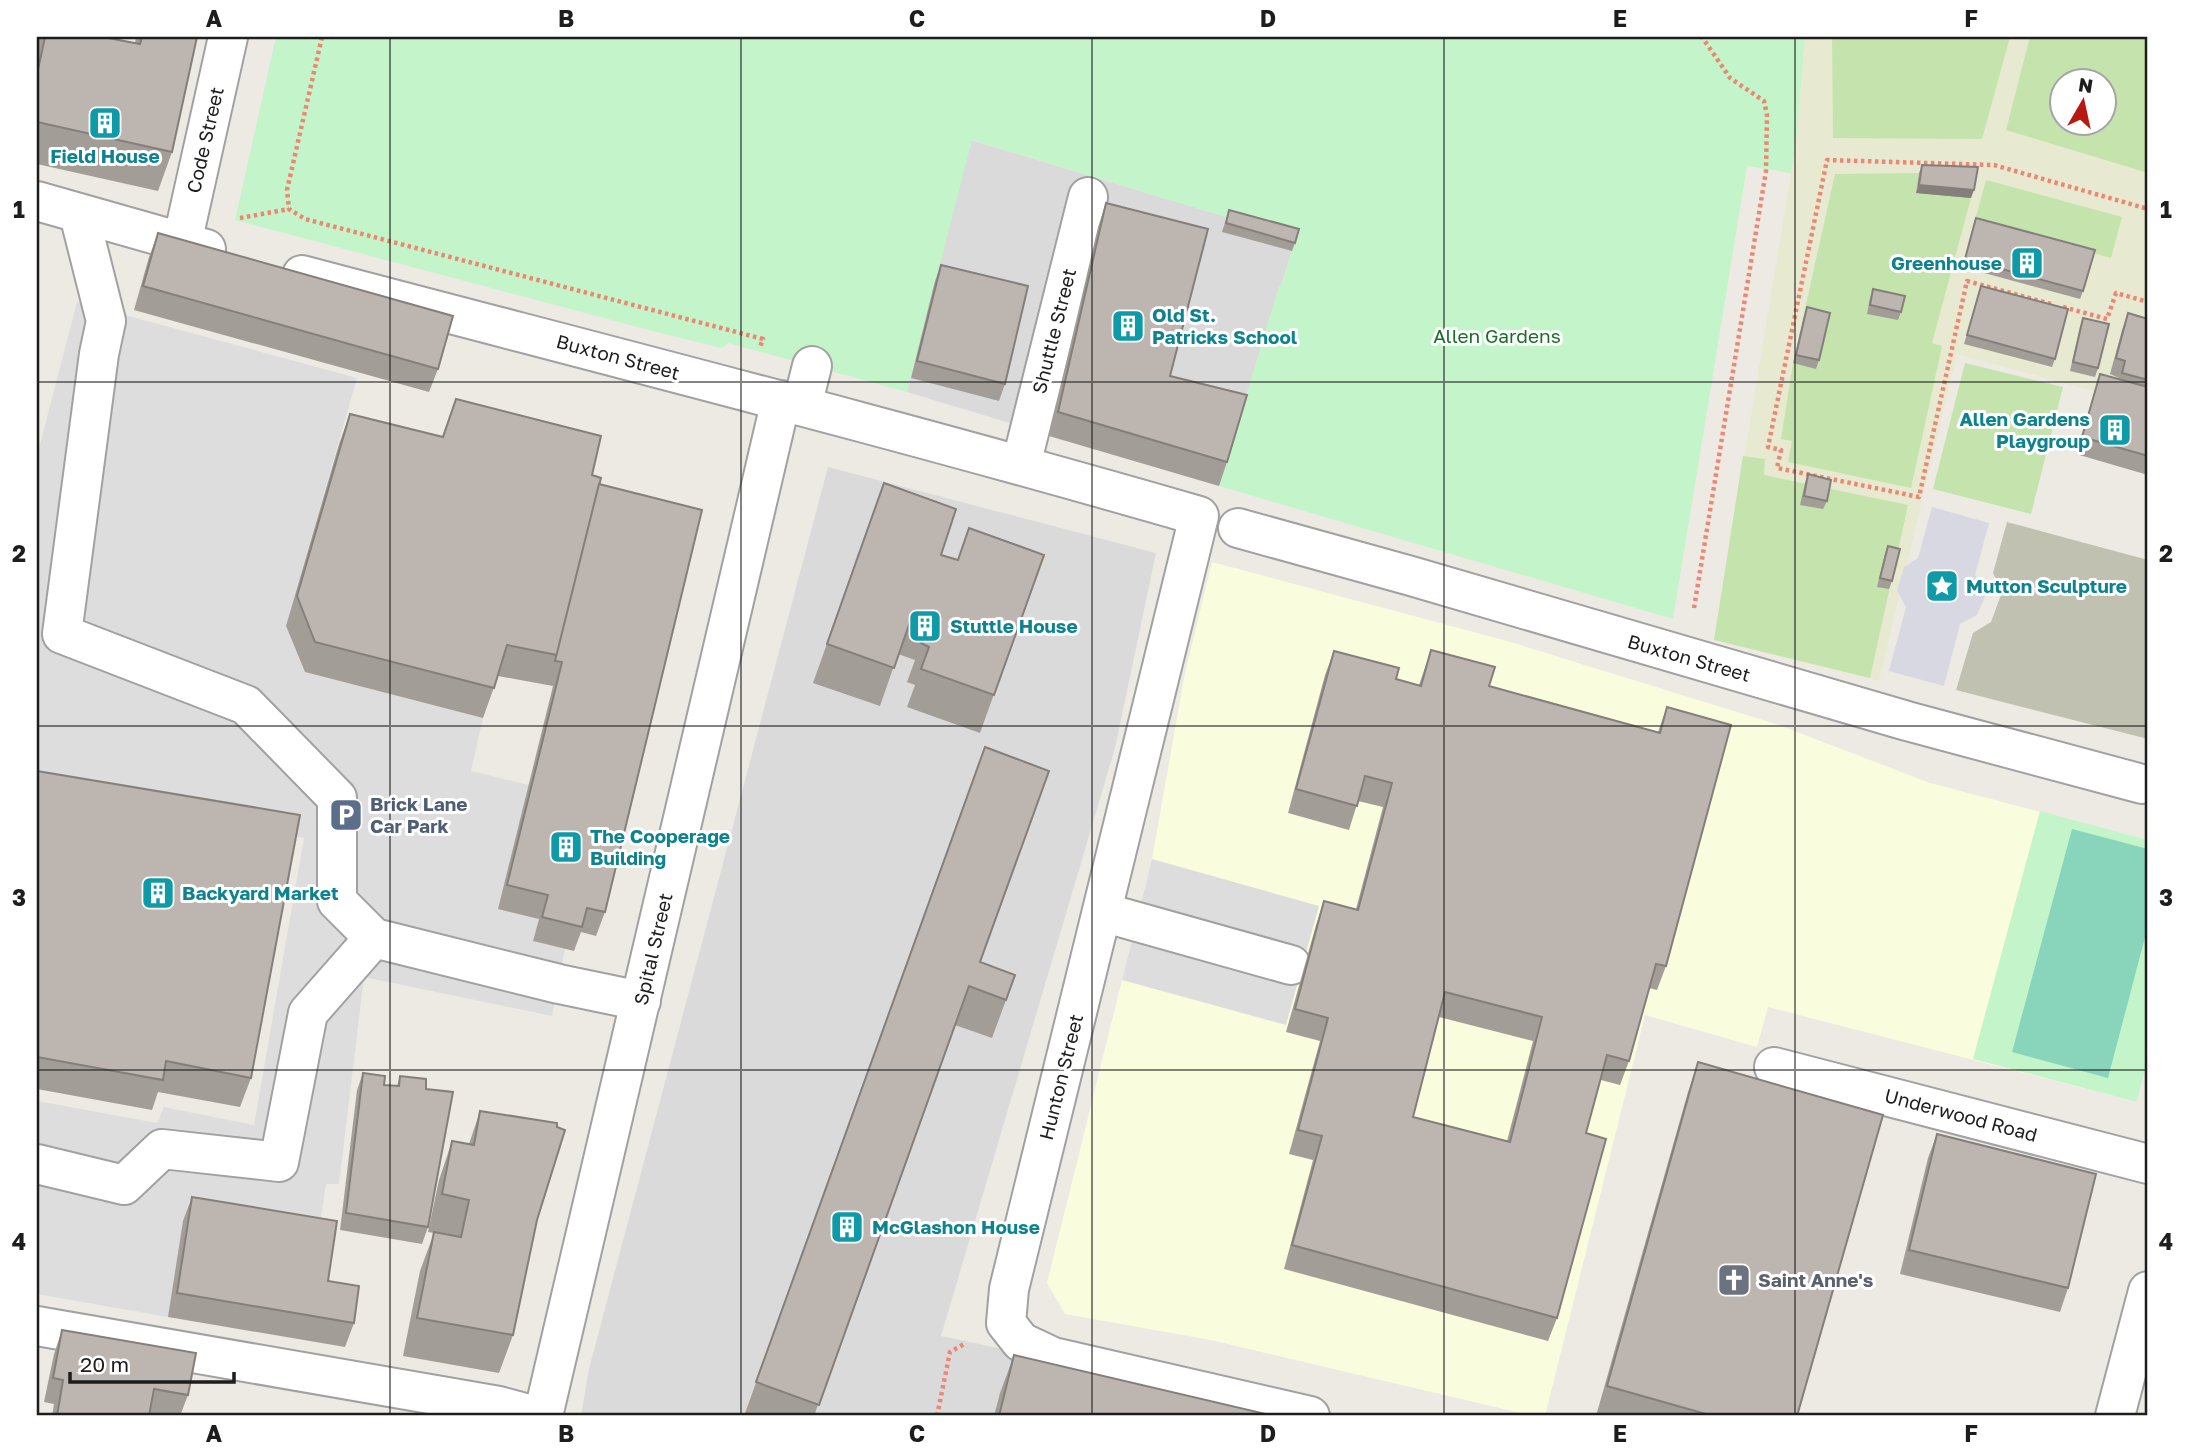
<svg xmlns="http://www.w3.org/2000/svg" width="2185" height="1453" viewBox="0 0 2185 1453" font-family="'Golos Text',sans-serif">
<style>
.residential{fill:#dbdada}
.education{fill:#fafcde}
.construction{fill:#c0c1b0}
.farmland{fill:#e7ead0;fill-rule:evenodd}
.grass{fill:#c5e3ad;fill-rule:evenodd}
.park{fill:#c4f4ca}
.pitch{fill:#88d5bb}
.parking{fill:#ddd}
.plaza{fill:#d8d8e2}
.lines{fill:none;stroke-linecap:round;stroke-linejoin:round}
.minor-casing{stroke:#a1a1a1;stroke-width:42}
.path{stroke:#ec8775;stroke-width:4.5;stroke-dasharray:3.5 3.5;stroke-linecap:butt}
.minor{stroke:#fff;stroke-width:38}
.wall{fill:#a39d97;fill-rule:evenodd}
.shaded-wall{fill:#847f7b}
.building{fill:#bdb6b0;stroke:#847f7b;stroke-width:2;fill-rule:evenodd}
.grid{fill:none;stroke:#1d1d1d;stroke-width:2;stroke-opacity:0.55}
.labels{text-anchor:middle;stroke-width:6;stroke-linejoin:round;paint-order:stroke}
.street-label{font-size:19px;fill:#1d1d1d;stroke:#fff}
.culture-label{font-size:19px;font-weight:bold;fill:#0d838f;stroke:#fff;text-anchor:start}
.park-label{font-size:19px;fill:#157021;stroke:#fff}
.service-label{font-size:19px;font-weight:bold;fill:#4e5e75;stroke:#fff;text-anchor:start}
.worship-label{font-size:19px;font-weight:bold;fill:#5b616d;stroke:#fff;text-anchor:start}
.neatline{fill:none;stroke:#1d1d1d;stroke-width:2.5}
.grid-label{font-size:23px;text-anchor:middle;font-weight:bold;fill:#1d1d1d}
</style>
<rect width="100%" height="100%" fill="#edeae3"/>
<!-- residential -->
<g class="residential">
<path d="M971 140 1296 238 1219 486 907 392Z"/>
<path d="M828 467 1156 553 1115 748 941 1336 1320 1416H581L589 1369Z"/>
</g>
<!-- education -->
<path class="education" d="M1212 562 1507 641 1779 725 1930 783 2148 840V1057L2137 1102 1768 1007 1757 1047 1645 1015 1545 1416H1533L1211 1340 1065 1314 1047 1283 1152 859 1185 673Z"/>
<!-- construction -->
<path class="construction" d="M2007 522 2148 560V739L1956 690 1973 633 1991 622 2002 592 1993 573Z"/>
<!-- farmland -->
<path class="farmland" d="M1805 37H2148V406L1957 354 1879 681 1714 640 1796 143ZM2062 80H2104V122H2062Z"/>
<!-- grass -->
<g class="grass">
<path d="M1832 37H2010L1982 139 1833 138Z"/>
<path d="M2030 37H2148V173L2006 130ZM2104 80V122H2062V80Z"/>
<path d="M1919 173 1916 193 1971 198 1932 343 1942 346 1911 488 1788 462 1792 441 1781 439 1793 363 1835 174Z"/>
<path d="M1986 180 2122 217 2111 258 1975 220Z"/>
<path d="M1965 363 2063 387 2031 514 1933 489Z"/>
<path d="M1743 456 1765 459 1764 475 1908 505 1870 678 1714 640Z"/>
</g>
<!-- park -->
<g class="park">
<path d="M276 37H1805L1796 143 1791 173 1747 166 1673 619 1219 486 1279 286 1282 285 1295 238 972 140 907 392 728 343 722 348 664 334 235 220Z"/>
<path d="M2040 811 2148 840V1057L2137 1102 1973 1059Z"/>
</g>
<!-- pitch -->
<path class="pitch" d="M2072 829 2148 849V926L2108 1078 2012 1052Z"/>
<!-- parking -->
<g class="parking">
<path d="M77 302 357 378 286 626 305 672 483 718 471 771 529 785 539 919 533 941 565 949 552 1016 364 977 339 1184H326L317 1243 168 1317 37 1294V1101L157 1123 164 1107 254 1125 304 838 37 792V456Z"/>
<path d="M1152 859 1319 906 1286 1025 1122 980Z"/>
</g>
<!-- plaza -->
<path class="plaza" d="M1932 507 1989 523 1975 575 1987 592 1977 615 1960 624 1944 686 1889 671 1906 607 1897 591 1904 567 1918 558Z"/>
<g class="lines">
<defs>
<g id="minor">
<path d="M37 201 206 249"/>
<path d="M79 214 106 321 99 354 62 634 246 705 337 798V901L374 938 559 984 641 1001"/>
<path d="M182 243 228 37"/>
<path d="M302 275C601 354 902 430 1199 516L1009 1289 1006 1323 1021 1342 1053 1357 1310 1416"/>
<path d="M802 406 812 366"/>
<path d="M1021 465 1088 197"/>
<path d="M1238 528 1411 576 1907 721 2142 784"/>
<path d="M1102 912 1291 965"/>
<path d="M1774 1067 2148 1164"/>
<path d="M37 1164 124 1185 162 1149 279 1162 308 1013 374 938"/>
<path d="M37 1326 499 1406 536 1416"/>
<path d="M543 1416 781 400"/>
<path d="M2115 1416 2148 1291"/>
</g>
</defs>
<!-- minor casing -->
<use href="#minor" class="minor-casing"/>
<!-- path -->
<g class="path">
<path d="M322 37 287 190 289 209 305 219 763 339 760 347"/>
<path d="M240 218 289 209"/>
<path d="M2051 304 1967 281 1919 497 1777 468 1781 450 1768 447 1827 160 1994 165 2148 209"/>
<path d="M2063 307 2107 319 2116 293 2148 302"/>
<path d="M1694 608 1766 171 1767 115 1764 101 1730 78 1702 37"/>
<path d="M937 1416 950 1352 964 1344"/>
</g>
<!-- minor -->
<use href="#minor" class="minor"/>
</g>
<!-- wall -->
<g class="wall">
<path d="M39 37H103L135 43 136 37H197L172 152 158 191 37 164V49Z"/>
<path d="M1922 165 1971 198 1916 193 1919 173Z"/>
<path d="M1106 203 1170 376 1227 462 1219 486 1049 436 1098 227Z"/>
<path d="M1229 210 1295 243 1292 251 1222 232Z"/>
<path d="M1976 218 2083 291 2080 299 1962 267Z"/>
<path d="M158 233 438 369 429 392 134 310 149 257Z"/>
<path d="M941 265 1005 384 999 401 911 378 935 281Z"/>
<path d="M1981 286 2055 359 2052 367 1964 344Z"/>
<path d="M1873 289 1901 312 1898 320 1867 314 1870 298Z"/>
<path d="M1807 307 1819 360 1816 369 1793 363 1804 316Z"/>
<path d="M2128 313 2148 319V475L2076 454 2100 374 2119 379V378L2110 374 2122 330Z"/>
<path d="M2083 318 2098 368 2095 377 2070 371 2080 327Z"/>
<path d="M456 399 592 475 599 484 605 912 596 936 581 932 574 951 533 941 539 919 498 909 553 686 498 676 483 718 305 672 286 626 339 444 350 414 442 437Z"/>
<path d="M1808 474 1827 501 1823 509 1800 505 1805 483Z"/>
<path d="M884 483 941 555 958 560 1044 555 980 733 907 707 915 685 907 682 915 660 898 654 880 706 813 683Z"/>
<path d="M1888 546 1892 581 1889 589 1877 587 1885 554Z"/>
<path d="M1431 650 1489 686 1658 732 1667 707 1666 966 1657 990 1649 988 1629 1061 1620 1085 1601 1080 1586 1133 1557 1318 1548 1341 1284 1269 1313 1160 1289 1154 1320 1041 1286 1032 1316 925 1324 901 1356 909 1383 807 1358 801 1349 830 1288 813 1325 675 1334 651 1396 679 1419 685ZM1439 1017 1533 1041 1507 1141 1413 1117Z"/>
<path d="M985 747 980 962 1006 1000 992 1038 955 1025 814 1416H744Z"/>
<path d="M37 771 251 1078 240 1107 158 1092 152 1110 37 1089Z"/>
<path d="M1698 1062 1797 1416H1596L1688 1092Z"/>
<path d="M363 1073 384 1085 397 1086 400 1076 426 1089 428 1227 422 1244 340 1230 357 1090Z"/>
<path d="M480 1111 537 1220 513 1335 499 1373 403 1356 420 1271 434 1233 428 1232 439 1180 452 1141 469 1144Z"/>
<path d="M1937 1134 2068 1288 2060 1312 1900 1274 1928 1158Z"/>
<path d="M192 1197 328 1281 354 1323 345 1347 168 1317 183 1221Z"/>
<path d="M62 1330 188 1395 180 1416H164L150 1414 149 1416H52L54 1404 44 1402 54 1354Z"/>
<path d="M1014 1355 1274 1416H994L1000 1393Z"/>
</g>
<!-- shaded-wall -->
<path class="shaded-wall" d="M1919 185 1974 190 1971 198 1916 193Z"/>
<!-- building -->
<g class="building">
<path d="M45 37H103L140 44 142 37H197L172 152 37 122V74Z"/>
<path d="M1922 165 1978 167 1974 190 1919 185Z"/>
<path d="M1106 203 1208 229 1170 376 1247 395 1227 462 1058 412Z"/>
<path d="M1229 210 1299 229 1295 243 1226 223Z"/>
<path d="M1976 218 2095 250 2083 291 1965 259Z"/>
<path d="M158 233 453 316 438 369 143 286Z"/>
<path d="M941 265 1028 286 1005 384 917 361Z"/>
<path d="M1981 286 2068 309 2055 359 1967 335Z"/>
<path d="M1873 289 1905 296 1901 312 1870 305Z"/>
<path d="M1807 307 1830 313 1819 360 1796 355Z"/>
<path d="M2128 313 2148 319V380L2122 373 2125 361 2116 358Z"/>
<path d="M2083 318 2109 324 2098 368 2073 362Z"/>
<path d="M2100 374 2148 387V456L2082 437Z"/>
<path d="M456 399 601 436 592 475 601 478 557 655 507 645 494 688 315 642 297 596 350 414 443 437Z"/>
<path d="M1808 474 1831 480 1827 501 1804 496Z"/>
<path d="M884 483 956 509 941 555 958 560 969 528 1044 555 994 695 921 669 929 647 921 643 929 622 912 616 894 668 827 644Z"/>
<path d="M599 484 702 510 605 912 587 908 582 927 542 917 548 895 507 885 562 662 555 661Z"/>
<path d="M1888 546 1900 549 1892 581 1880 578Z"/>
<path d="M1431 650 1495 667 1489 686 1660 733 1667 707 1731 725 1666 966 1656 964 1629 1061 1607 1055 1586 1133 1606 1139 1557 1318 1292 1245 1322 1136 1298 1130 1328 1018 1295 1009 1324 901 1358 910 1392 783 1365 776 1357 806 1296 789 1334 651 1399 668 1396 679 1421 686ZM1445 992 1542 1017 1510 1142 1413 1117Z"/>
<path d="M985 747 1049 771 980 962 1015 975 1006 1000 969 986 819 1405 756 1382Z"/>
<path d="M37 771 300 815 251 1078 166 1061 163 1080 37 1057Z"/>
<path d="M1698 1062 1883 1115 1797 1416H1713L1607 1386Z"/>
<path d="M363 1073 385 1076 384 1085 399 1086 400 1076 426 1079V1089L453 1092 428 1227 346 1213Z"/>
<path d="M480 1111 557 1123V1127L565 1130 537 1220 513 1335 417 1318 434 1232 461 1237 469 1200 442 1194 452 1141 474 1145Z"/>
<path d="M1937 1134 2096 1174 2068 1288 1909 1250Z"/>
<path d="M192 1197 337 1221 328 1281 359 1286 354 1323 177 1293Z"/>
<path d="M62 1330 196 1353 188 1395 154 1389 149 1416H57L63 1380 53 1378Z"/>
<path d="M1014 1355 1274 1416H999Z"/>
</g>
<!-- grid -->
<path class="grid" d="M390 37V1416M741 37V1416M1092 37V1416M1444 37V1416M1795 37V1416M37 382H2148M37 726H2148M37 1070H2148"/>
<!-- icons -->
<defs>
<symbol id="building-square" viewBox="-11 -11 22 22"><rect x="-9" y="-9" width="18" height="18" rx="4" fill="#0f9aa8" stroke="#fff"/><path d="M-4-6H4V6H1V3H-1V6H-4ZM-2.5-4.3h1.7v1.8h-1.7ZM.8-4.3h1.7v1.8H.8ZM-2.5-1h1.7V.8h-1.7ZM.8-1h1.7V.8H.8Z" fill="#fff"/></symbol>
<symbol id="sight-square" viewBox="-11 -11 22 22"><rect x="-9" y="-9" width="18" height="18" rx="4" fill="#0f9aa8" stroke="#fff"/><path d="M0-6L1.8-2.2L6-1.7L2.9 1.2L3.7 5.4L0 3.3L-3.7 5.4L-2.9 1.2L-6-1.7L-1.8-2.2Z" fill="#fff"/></symbol>
<symbol id="parking-square" viewBox="-11 -11 22 22"><rect x="-9" y="-9" width="18" height="18" rx="4" fill="#5c6f8a" stroke="#fff"/><path d="M-3.5-5.5H1a3.5 3.5 0 0 1 0 7H-1V5.5H-3.5ZM-1-3.4V-.6H.8a1.4 1.4 0 0 0 0-2.8Z" fill="#fff"/></symbol>
<symbol id="church-square" viewBox="-11 -11 22 22"><rect x="-9" y="-9" width="18" height="18" rx="4" fill="#6b7280" stroke="#fff"/><path d="M-1.2-6h2.4v3.5h3.3v2.4h-3.3V6h-2.4V-.1h-3.3v-2.4h3.3Z" fill="#fff"/></symbol>
</defs>
<g fill-rule="evenodd">
<use href="#building-square" x="86" y="104" width="38" height="38"/>
<use href="#building-square" x="2008" y="244" width="38" height="38"/>
<use href="#building-square" x="1109" y="307" width="38" height="38"/>
<use href="#building-square" x="2096" y="411" width="38" height="38"/>
<use href="#sight-square" x="1923" y="567" width="38" height="38"/>
<use href="#building-square" x="906" y="607" width="38" height="38"/>
<use href="#parking-square" x="327" y="796" width="38" height="38"/>
<use href="#building-square" x="547" y="828" width="38" height="38"/>
<use href="#building-square" x="139" y="874" width="38" height="38"/>
<use href="#building-square" x="828" y="1208" width="38" height="38"/>
<use href="#church-square" x="1715" y="1261" width="38" height="38"/>
</g>
<g class="labels">
<!-- street labels -->
<g class="street-label">
<text transform="translate(205 140) rotate(-77)" y="7">Code Street</text>
<text transform="translate(1054 331) rotate(-76)" y="7">Shuttle Street</text>
<text transform="translate(618 357) rotate(15)" y="7">Buxton Street</text>
<text transform="translate(1689 658) rotate(16)" y="7">Buxton Street</text>
<text transform="translate(653 949) rotate(-77)" y="7">Spital Street</text>
<text transform="translate(1061 1077) rotate(-76)" y="7">Hunton Street</text>
<text transform="translate(1961 1115) rotate(15)" y="7">Underwood Road</text>
</g>
<!-- culture labels -->
<g class="culture-label">
<text x="105" y="163" text-anchor="middle">Field House</text>
<text x="2002" y="270" text-anchor="end">Greenhouse</text>
<text x="1152" y="322">Old St.<tspan x="1152" dy="22">Patricks School</tspan></text>
<text x="2090" y="426" text-anchor="end">Allen Gardens<tspan x="2090" dy="22">Playgroup</tspan></text>
<text x="1966" y="593">Mutton Sculpture</text>
<text x="950" y="633">Stuttle House</text>
<text x="590" y="843">The Cooperage<tspan x="590" dy="22">Building</tspan></text>
<text x="182" y="900">Backyard Market</text>
<text x="872" y="1234">McGlashon House</text>
</g>
<!-- park labels -->
<g class="park-label">
<text x="1497" y="343">Allen Gardens</text>
</g>
<!-- service labels -->
<g class="service-label">
<text x="370" y="811">Brick Lane<tspan x="370" dy="22">Car Park</tspan></text>
</g>
<!-- worship labels -->
<g class="worship-label">
<text x="1758" y="1287">Saint Anne's</text>
</g>
</g>
<!-- border -->
<rect width="2185" height="1453" fill="none" stroke="#ffffff" stroke-width="77"/>
<!-- north arrow -->
<g transform="translate(2083 102) rotate(9)"><circle r="33" fill="#ffffff" stroke="#a5a5a5" stroke-width="2"/>
<path d="M0-5L12 26L0 18L-12 26Z" fill="#b71a12"/>
<text y="-10" font-size="19" font-weight="bold" text-anchor="middle" fill="#1d1d1d">N</text>
</g>
<!-- scale -->
<path d="M70 1372v10h164v-10" fill="none" stroke="#1d1d1d" stroke-width="3.5"/>
<text x="80" y="1372" font-size="21" fill="#1d1d1d" stroke="#ffffff" stroke-width="5" paint-order="stroke">20 m</text>
<rect x="38" y="38" width="2108" height="1376" class="neatline"/>
<g class="grid-label">
<text x="214" y="27">A</text>
<text x="566" y="27">B</text>
<text x="917" y="27">C</text>
<text x="1268" y="27">D</text>
<text x="1620" y="27">E</text>
<text x="1971" y="27">F</text>
<text x="19" y="218">1</text>
<text x="2166" y="218">1</text>
<text x="19" y="562">2</text>
<text x="2166" y="562">2</text>
<text x="19" y="906">3</text>
<text x="2166" y="906">3</text>
<text x="19" y="1250">4</text>
<text x="2166" y="1250">4</text>
<text x="214" y="1442">A</text>
<text x="566" y="1442">B</text>
<text x="917" y="1442">C</text>
<text x="1268" y="1442">D</text>
<text x="1620" y="1442">E</text>
<text x="1971" y="1442">F</text>
</g>
</svg>
